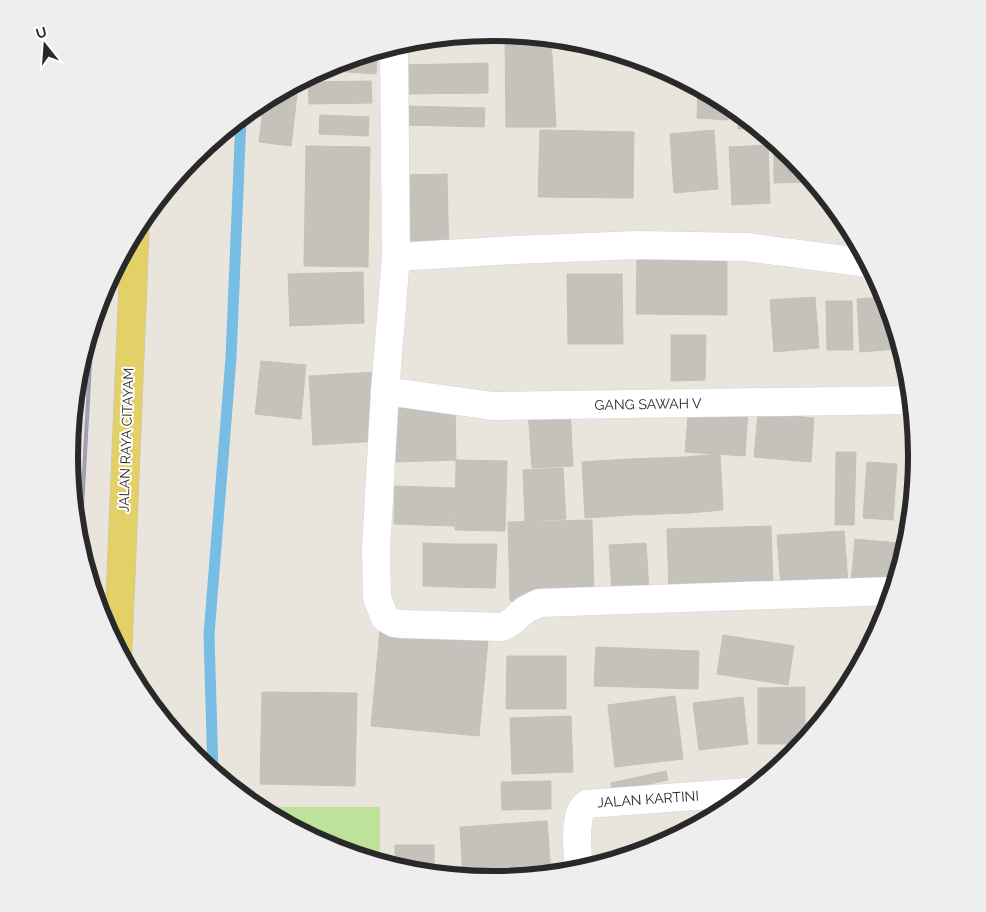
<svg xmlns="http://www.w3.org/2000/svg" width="986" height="912" viewBox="0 0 986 912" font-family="Raleway,sans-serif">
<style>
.pitch{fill:#bde29a}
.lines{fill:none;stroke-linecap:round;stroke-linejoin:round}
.stream{stroke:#78bde3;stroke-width:11}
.building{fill:#c5c2bb;stroke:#c5c1b6}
.street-casing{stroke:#d1d3e0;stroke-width:29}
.primary-casing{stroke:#c3c3c3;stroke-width:29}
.street{stroke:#fff;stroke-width:28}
.primary{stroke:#e3d168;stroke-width:28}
.rail{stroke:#9fa0b1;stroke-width:4}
.labels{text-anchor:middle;stroke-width:4;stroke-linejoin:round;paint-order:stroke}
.street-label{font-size:14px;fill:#292929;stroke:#fff}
.rim{fill:none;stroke:#292929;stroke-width:6}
</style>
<rect width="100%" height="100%" fill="#eae5dc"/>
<!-- pitch -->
<path class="pitch" d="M268 807H380V862L331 847 268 813Z"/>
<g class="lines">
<!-- stream -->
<path class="stream" d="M213 772 209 635 231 358 241 118"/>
</g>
<!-- building -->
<g class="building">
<path d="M505 37 551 38 556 127H506Z"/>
<path d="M634 58 655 65 657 66H635Z"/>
<path d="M349 59 377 61 376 74 320 70 331 65Z"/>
<path d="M488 63V93L401 94V65Z"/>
<path d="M371 81 372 103 309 104 308 82Z"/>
<path d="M698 88 728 104V120L697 118Z"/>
<path d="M279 92 297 94 291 146 259 142 264 101Z"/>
<path d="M406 106 485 108 484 127 405 125Z"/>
<path d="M738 112 759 129H738Z"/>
<path d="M320 115 369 117 368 136 319 134Z"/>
<path d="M540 130 634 132 633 198 538 197Z"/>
<path d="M714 130 718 189 674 193 670 134Z"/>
<path d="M768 145 770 203 732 205 729 147Z"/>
<path d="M306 146 370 147 368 267 304 266Z"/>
<path d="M774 152H786L793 157 811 179V182L774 183Z"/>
<path d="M447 174 448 220 403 222 402 175Z"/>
<path d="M448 220 449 249 404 250 403 222Z"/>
<path d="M637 257 727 258V315L636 314Z"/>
<path d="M363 272 364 323 290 326 288 274Z"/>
<path d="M567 274H622L623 344H568Z"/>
<path d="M815 297 819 348 774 352 770 300Z"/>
<path d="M885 297 897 336 898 349 860 352 857 299Z"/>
<path d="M826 301H852L853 350H827Z"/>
<path d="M671 335H706L705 380 671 381Z"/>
<path d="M261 361 306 365 301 419 255 414Z"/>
<path d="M375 372 379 441 313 445 309 376Z"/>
<path d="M689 404 748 409 745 456 685 452Z"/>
<path d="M455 406 456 460 396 462 394 408Z"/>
<path d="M570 408 573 466 532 468 528 410Z"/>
<path d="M758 413 814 418 811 462 754 457Z"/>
<path d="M836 452H856L854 525H835Z"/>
<path d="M720 454 723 510 689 513 686 457Z"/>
<path d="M686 457 689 513 631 515 628 459Z"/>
<path d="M628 459 631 515 585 518 582 462Z"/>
<path d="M456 460 507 461 505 531 455 530Z"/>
<path d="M867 462 897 464 893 520 863 518Z"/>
<path d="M563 468 566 519 525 521 523 470Z"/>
<path d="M395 486 455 488 454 526 394 524Z"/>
<path d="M906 489 913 490 907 544H904Z"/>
<path d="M592 520 594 599 510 601 508 522Z"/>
<path d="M771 526 773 588 669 591 667 529Z"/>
<path d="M844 531 848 583 781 587 777 535Z"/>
<path d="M855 539 898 543 894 587 851 583Z"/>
<path d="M423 543 451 544 449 587 423 586Z"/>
<path d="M646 543 649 591 612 593 609 545Z"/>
<path d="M451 544H497L495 588 449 587Z"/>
<path d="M380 630 488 640 479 736 371 726Z"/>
<path d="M723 635 794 646 788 685 717 674Z"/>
<path d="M596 647 699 651 698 689 594 686Z"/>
<path d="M507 656H566V709H506Z"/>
<path d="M805 687V740L802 744H758V688Z"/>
<path d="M262 692 357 693 355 786 260 784Z"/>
<path d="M675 696 683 759 615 767 608 705Z"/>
<path d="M743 697 748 744 699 750 693 703Z"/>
<path d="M571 716 573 772 512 774 510 718Z"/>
<path d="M666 771 668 780 613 792 611 783Z"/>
<path d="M551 781V809L502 810 501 782Z"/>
<path d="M547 821 551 874 493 879 463 877 460 827Z"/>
<path d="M395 845H434V874L410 871 395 867Z"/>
</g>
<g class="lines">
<defs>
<g id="street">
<path d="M394 46 396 257 385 391 376 549 377 598 385 618 394 623 403 624 502 627 510 623 525 610 539 603 892 591"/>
<path d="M396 257 514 250 638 245 746 247 868 263"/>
<path d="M385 391 493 406 911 400"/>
<path d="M579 870C578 855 572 813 587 804L748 792"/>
</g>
<path id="primary" d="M118 649 135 232"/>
</defs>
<!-- street casing -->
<use href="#street" class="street-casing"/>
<!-- primary casing -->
<use href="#primary" class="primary-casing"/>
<!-- street -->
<use href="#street" class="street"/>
<!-- primary -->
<use href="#primary" class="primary"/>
<!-- rail -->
<path class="rail" d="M80 545 92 328"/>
</g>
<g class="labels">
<!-- street labels -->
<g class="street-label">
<text transform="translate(648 404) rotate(-1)" y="5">GANG SAWAH V</text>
<text transform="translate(126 440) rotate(-88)" y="5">JALAN RAYA CITAYAM</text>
<text transform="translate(648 799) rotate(-4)" y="5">JALAN KARTINI</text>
</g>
</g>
<!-- crop -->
<path d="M0 0H986V912H0ZM78 456a415 415 0 1 1 830 0a415 415 0 1 1-830 0Z" fill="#eee" fill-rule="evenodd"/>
<path class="rim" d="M78 456a415 415 0 1 1 830 0a415 415 0 1 1-830 0Z"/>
<!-- north arrow -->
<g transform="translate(45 45) rotate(343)" stroke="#ffffff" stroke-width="4" paint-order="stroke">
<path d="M0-4L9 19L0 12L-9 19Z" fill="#292929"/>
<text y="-8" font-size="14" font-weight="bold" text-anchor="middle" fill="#292929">U</text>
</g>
</svg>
